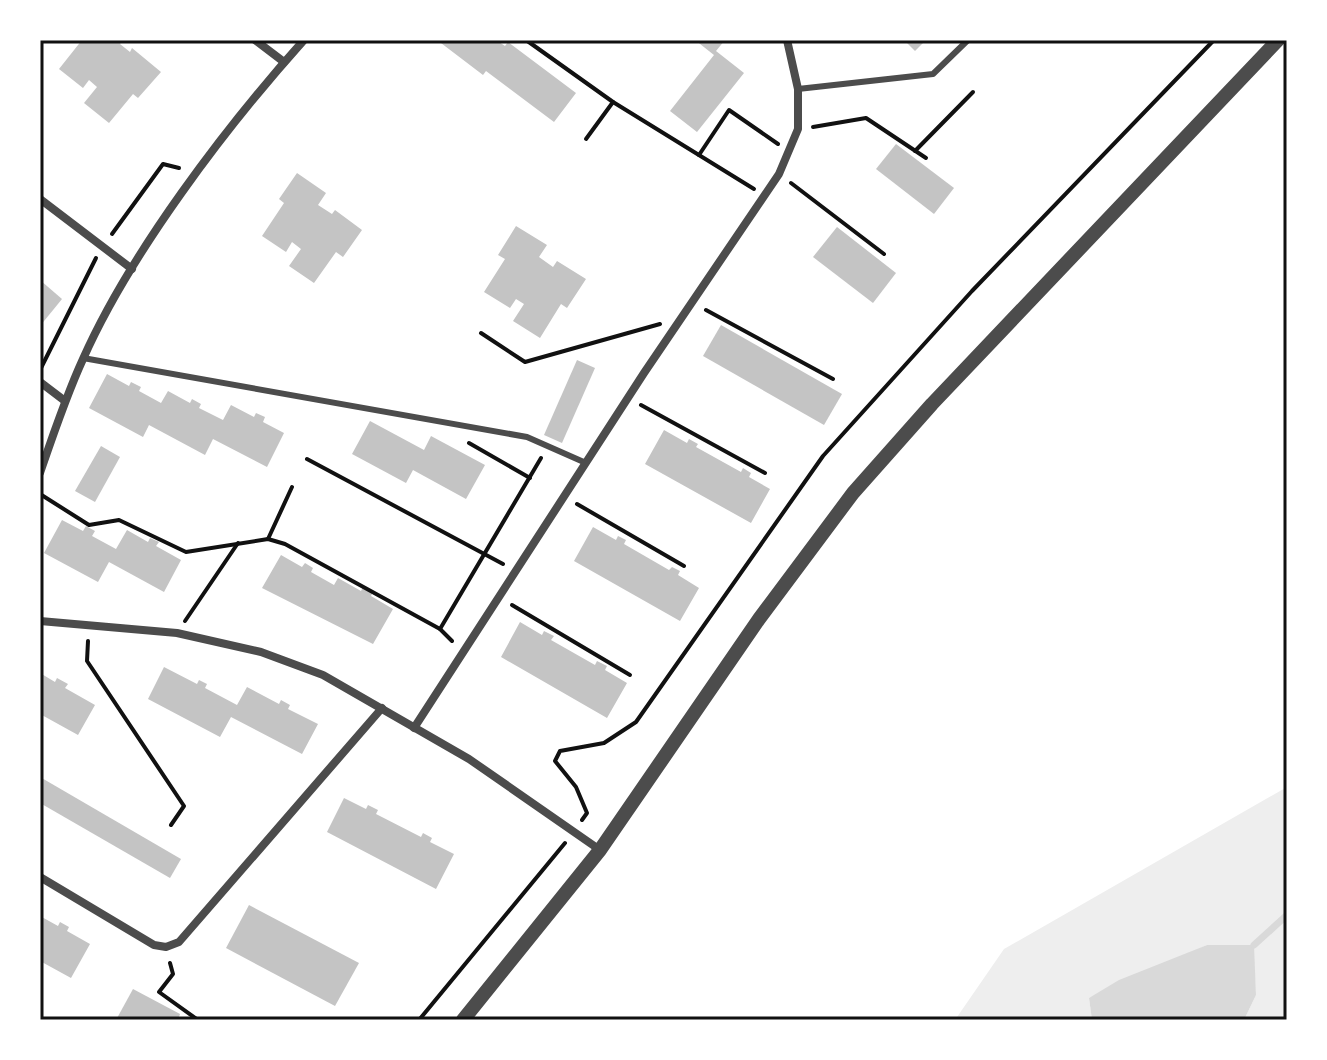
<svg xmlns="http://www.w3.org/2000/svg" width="1327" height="1060" viewBox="0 0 1327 1060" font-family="'Alegreya Sans',sans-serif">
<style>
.green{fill:#eee}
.water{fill:#d9d9d9}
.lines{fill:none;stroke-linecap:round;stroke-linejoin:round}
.stream{stroke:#d9d9d9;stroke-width:7}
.building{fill:#c4c4c4}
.path{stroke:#111;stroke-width:4}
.service{stroke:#4c4c4c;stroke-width:6}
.minor{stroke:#4c4c4c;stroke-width:8}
.tertiary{stroke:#4c4c4c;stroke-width:14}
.neatline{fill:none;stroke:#111;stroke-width:3}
</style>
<rect width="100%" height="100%" fill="#fff"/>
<!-- green -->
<path class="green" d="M1287 787V1020H1244L1256 995 1253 945H1207L1089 998 1092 1020H955L1004 949Z"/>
<!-- water -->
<path class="water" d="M1207 945H1254L1256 995 1244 1020H1092L1089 998 1119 980Z"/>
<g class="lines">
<!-- stream -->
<path class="stream" d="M1254 945 1287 915"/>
</g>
<!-- building -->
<g class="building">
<path d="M82 40H123L120 44 130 52 132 48 161 72 138 98 133 94 109 123 84 103 97 87 89 80 83 88 59 69Z"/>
<path d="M437 40H496L505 46 508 42 576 93 554 122 486 71 483 75Z"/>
<path d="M695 40H725L716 51 744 73 697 132 670 111 714 55Z"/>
<path d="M904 40H926L915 51Z"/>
<path d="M896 144 954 188 934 214 876 169Z"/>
<path d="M297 173 326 193 318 205 332 214 335 210 362 230 343 257 336 252 314 283 289 266 301 249 292 242 286 252 262 236 284 203 279 199Z"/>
<path d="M516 226 547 245 539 257 553 267 557 261 586 279 567 308 561 304 540 338 513 321 524 304 516 299 510 308 484 292 505 259 498 255Z"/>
<path d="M837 227 896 273 873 303 813 257Z"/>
<path d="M40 280 62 299 40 326Z"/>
<path d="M721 325 842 394 824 425 703 356Z"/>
<path d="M577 360 595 368 562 443 544 435Z"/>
<path d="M107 374 129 386 131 382 141 387 139 391 161 403 168 391 190 403 192 399 201 404 199 408 223 420 231 405 254 417 256 413 265 417 263 422 284 433 267 467 213 439 205 455 149 425 143 437 89 408Z"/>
<path d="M370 421 424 450 431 436 485 465 466 499 413 470 406 483 352 454Z"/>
<path d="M664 430 687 443 689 439 698 444 696 447 741 472 743 468 751 473 749 477 770 489 751 523 645 464Z"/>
<path d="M101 446 120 457 95 502 75 491Z"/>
<path d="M62 520 83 531 86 526 95 531 92 536 116 549 127 530 148 542 150 538 159 542 156 546 181 560 164 592 109 562 98 582 44 553Z"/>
<path d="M593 527 616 540 618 536 626 540 624 544 669 570 672 567 680 571 678 575 699 588 680 621 574 561Z"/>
<path d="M281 555 302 567 305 563 313 568 311 572 334 585 338 578 361 591 363 587 373 592 371 596 393 609 373 644 262 588Z"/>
<path d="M520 622 542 635 544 631 554 636 551 640 595 665 597 661 607 666 605 670 627 683 607 718 501 657Z"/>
<path d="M164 667 197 684 199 680 207 684 205 688 237 705 247 687 279 704 281 700 290 705 288 709 318 724 302 754 231 717 220 737 148 699Z"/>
<path d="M40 673 55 682 57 678 68 684 65 688 95 705 78 735 40 714Z"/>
<path d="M40 777 181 859 170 878 40 803Z"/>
<path d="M344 798 366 809 368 805 378 810 376 814 421 837 423 833 432 838 430 842 454 854 436 889 327 832Z"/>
<path d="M249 905 359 963 335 1006 226 948Z"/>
<path d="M40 916 58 926 60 922 69 927 67 931 90 944 71 978 40 961Z"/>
<path d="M133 989 180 1014 178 1020H116Z"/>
</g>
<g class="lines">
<!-- path -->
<g class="path">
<path d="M526 40 613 102 586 139"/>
<path d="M613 102 754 189"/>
<path d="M813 127 866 118 926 158"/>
<path d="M915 151 973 92"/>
<path d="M699 155 729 110 778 144"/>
<path d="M791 183 884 254"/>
<path d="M112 234 163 164 179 168"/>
<path d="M706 310 833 379"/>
<path d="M481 333 525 362 660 324"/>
<path d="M41 368 96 258"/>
<path d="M641 405 765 473"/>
<path d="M469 443 530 478"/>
<path d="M307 459 503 564"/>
<path d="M40 494 89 525 119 520 186 552 268 539 285 544 440 629 452 641"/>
<path d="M577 504 684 566"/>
<path d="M268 539 292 487"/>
<path d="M512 605 630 675"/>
<path d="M185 621 238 543"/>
<path d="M440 629 541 458"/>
<path d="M88 641 87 661 184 806 171 825"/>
<path d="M582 820 587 813 576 787 555 761 560 751 604 743 636 722 823 456 972 291 1214 40"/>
<path d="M170 963 173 974 159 992 198 1020"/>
<path d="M419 1020 565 843"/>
</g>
<!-- service -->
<g class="service">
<path d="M798 89 933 74 968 40"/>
<path d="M83 358 527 437 586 463"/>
</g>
<!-- minor -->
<g class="minor">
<path d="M255 40 284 62"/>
<path d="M40 199 132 269"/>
<path d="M40 382 65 401"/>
<path d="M40 473C53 435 66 396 83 359 130 253 226 127 304 40"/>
<path d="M40 621 177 633 261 652 323 675 469 759 600 850"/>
<path d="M414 728 644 373 779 174 798 129V89L787 40"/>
<path d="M40 877 154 945 166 947 179 942 382 708"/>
</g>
<!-- tertiary -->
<path class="tertiary" d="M463 1020 600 850 759 619 853 493 932 404 1278 40"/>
</g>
<!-- border -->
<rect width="1327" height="1060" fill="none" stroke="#ffffff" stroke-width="84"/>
<rect x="42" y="42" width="1243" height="976" class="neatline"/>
</svg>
